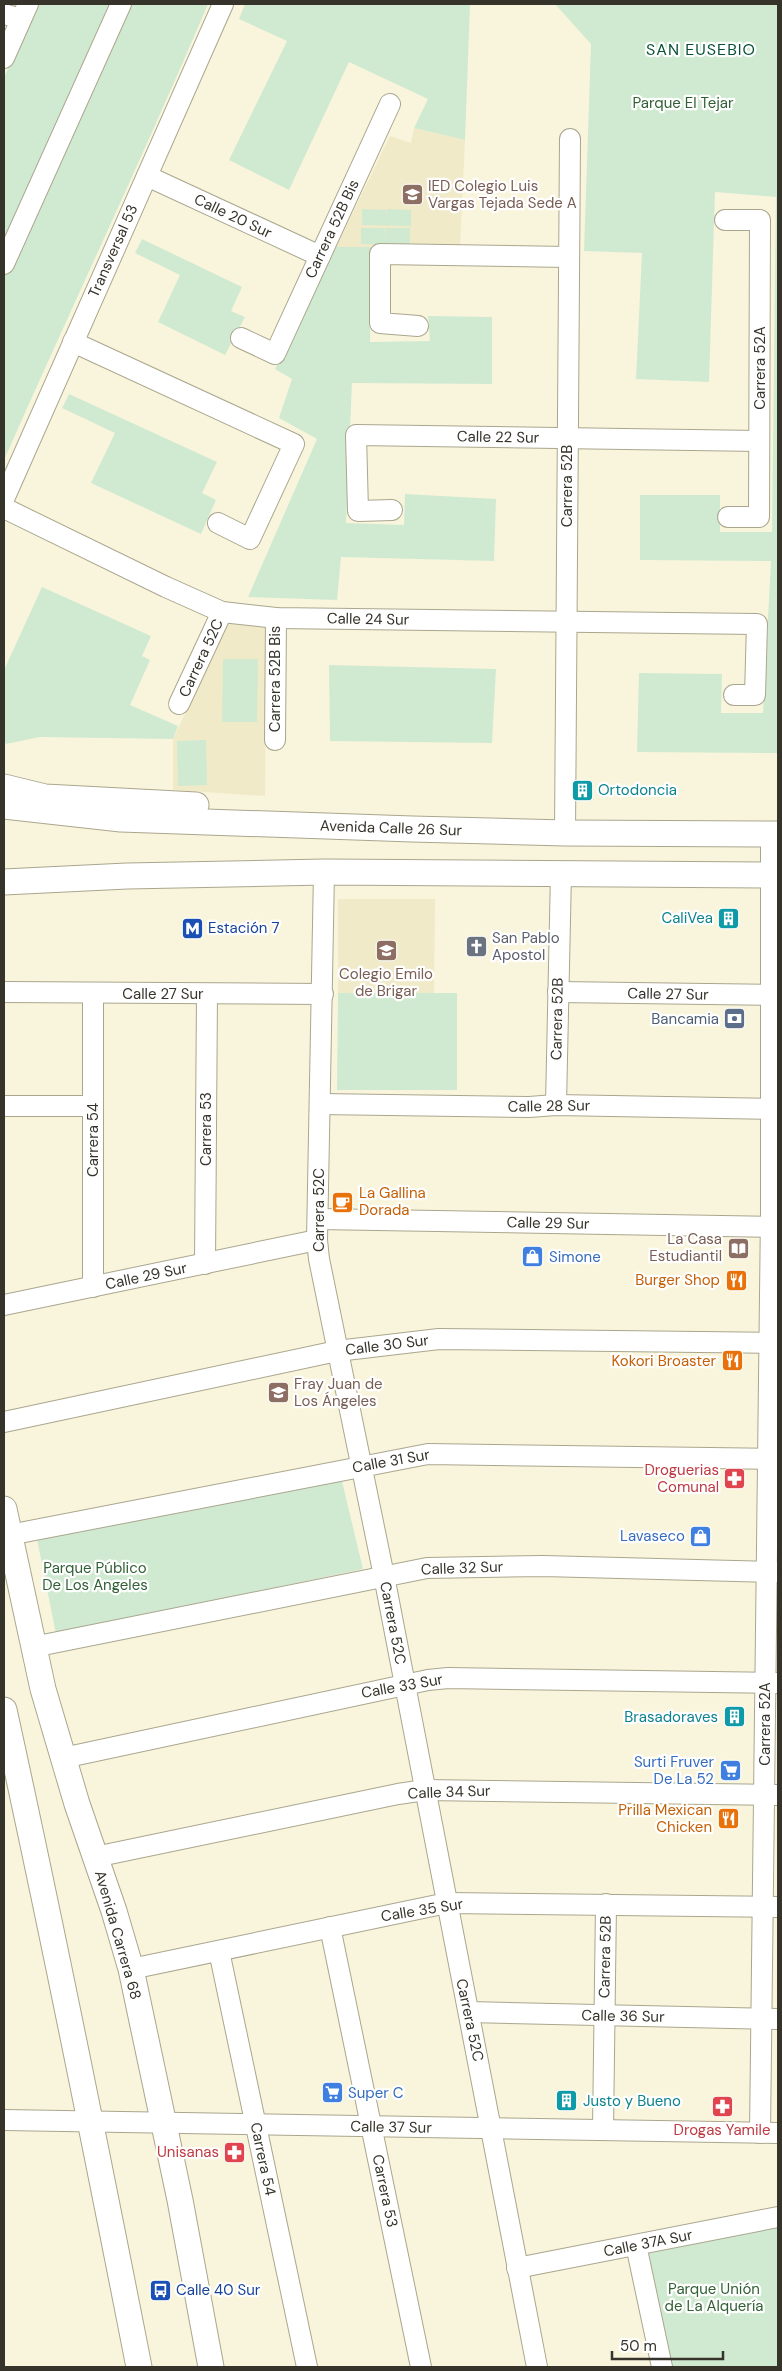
<svg xmlns="http://www.w3.org/2000/svg" width="782" height="2371" viewBox="0 0 782 2371" font-family="'DM Sans',sans-serif">
<style>
.built{fill:#f0eac9}
.green{fill:#d0ead1}
.lines{fill:none;stroke-linecap:round;stroke-linejoin:round}
.minor-casing{stroke:#aaa68e;stroke-width:22}
.major-casing{stroke:#aaa68e;stroke-width:27}
.minor{stroke:#fff;stroke-width:20}
.major{stroke:#fff;stroke-width:25}
.labels{text-anchor:middle;stroke-width:4.5;stroke-linejoin:round;paint-order:stroke}
.park-label{font-size:15px;fill:#316035;stroke:#fff}
.education-label{font-size:15px;fill:#785e54;stroke:#fff;text-anchor:start}
.street-label{font-size:15px;fill:#35332a;stroke:#fff}
.culture-label{font-size:15px;fill:#0d838f;stroke:#fff;text-anchor:start}
.transit-label{font-size:15px;fill:#164399;stroke:#fff;text-anchor:start}
.worship-label{font-size:15px;fill:#5b616d;stroke:#fff;text-anchor:start}
.service-label{font-size:15px;fill:#4e5e75;stroke:#fff;text-anchor:end}
.food-label{font-size:15px;fill:#c56008;stroke:#fff;text-anchor:end}
.shop-label{font-size:15px;fill:#366cbe;stroke:#fff;text-anchor:start}
.health-label{font-size:15px;fill:#be3a42;stroke:#fff;text-anchor:end}
.neighbourhood-label{font-size:16px;letter-spacing:1px;fill:#085137;stroke:#fff}
</style>
<rect width="100%" height="100%" fill="#f9f5dc"/>
<!-- built -->
<g class="built">
<path d="M414 128 465 140 460 248 336 247 390 136 411 143Z"/>
<path d="M228 624 267 626 265 796 173 790V739Z"/>
<path d="M338 899H435L434 993H338Z"/>
</g>
<!-- green -->
<g class="green">
<path d="M35 4H111L4 244V78Z"/>
<path d="M129 4H208C143 157 71 308 4 460V277Z"/>
<path d="M245 4H470L465 140 414 128 428 99 349 62 289 190 229 160 287 41 239 19Z"/>
<path d="M555 4H778V753L637 752 639 673 722 674 721 713H763L771 561 640 560V495H720V532H772L776 197 715 192 709 382 636 379 642 253 584 251 591 44Z"/>
<path d="M362 209 386 210 387 215V209L411 210V226L362 225Z"/>
<path d="M361 228H385V239L386 228H410V245L361 244Z"/>
<path d="M142 239 242 287 231 311 245 317 225 355 158 322 180 275 135 253Z"/>
<path d="M336 247H373L370 342 430 341 428 316 492 317V384L352 383 346 523 404 525 405 494 496 499 494 561 341 557 337 600 248 597 317 439 279 418 292 379 275 369Z"/>
<path d="M69 394 217 462 202 493 216 500 201 534 91 483 115 433 62 408Z"/>
<path d="M42 587 151 636 142 656 150 660 130 705 178 726 173 739 40 737 6 744 4 739V670Z"/>
<path d="M223 659H258L257 722H222Z"/>
<path d="M329 665 496 669 492 743 330 741Z"/>
<path d="M206 740 207 785 178 786 177 741Z"/>
<path d="M338 993H457V1090H337Z"/>
<path d="M341 1477 363 1569 56 1634 37 1539Z"/>
<path d="M778 2220V2367H664L638 2247Z"/>
</g>
<g class="lines">
<defs>
<g id="minor">
<path d="M4 14 21 19"/>
<path d="M4 58 28 4"/>
<path d="M147 176 320 256"/>
<path d="M725 220H760L759 517H728"/>
<path d="M4 264 121 4"/>
<path d="M418 326 380 323V254L568 257"/>
<path d="M241 338 275 354 390 104"/>
<path d="M73 342 294 444 250 539 218 523"/>
<path d="M4 499 223 4"/>
<path d="M4 508 166 587 222 612 276 618 757 624 755 695H734"/>
<path d="M392 510 358 511 356 435 759 441"/>
<path d="M179 704 222 612"/>
<path d="M275 740 276 618"/>
<path d="M565 833 570 139"/>
<path d="M324 872 317 1240 319 1259 384 1576 537 2367"/>
<path d="M4 992 323 994"/>
<path d="M558 992 778 995"/>
<path d="M320 1104 529 1107 556 1105 778 1109"/>
<path d="M556 1105 561 873"/>
<path d="M4 1106H93"/>
<path d="M318 1219 778 1227"/>
<path d="M205 1264 207 994"/>
<path d="M93 1287V993"/>
<path d="M4 1305 317 1240"/>
<path d="M4 1422 337 1351 439 1339 778 1343"/>
<path d="M9 1535 428 1454 778 1459"/>
<path d="M33 1647 427 1568 543 1566 778 1572"/>
<path d="M63 1758 428 1680 448 1678 778 1683"/>
<path d="M95 1857 398 1794 425 1790 778 1795"/>
<path d="M330 1927 421 2367"/>
<path d="M219 1951 307 2367"/>
<path d="M131 1969 447 1903 778 1907"/>
<path d="M469 2012 778 2019"/>
<path d="M4 2120 778 2133"/>
<path d="M603 2130 606 1904"/>
<path d="M760 2133 771 1212V834"/>
<path d="M636 2245 662 2367"/>
<path d="M517 2268 778 2217"/>
</g>
<g id="major">
<path d="M4 787 45 797 196 805"/>
<path d="M4 806 121 819 412 829 565 833 778 834"/>
<path d="M4 882 127 876 324 872 778 875"/>
<path d="M4 1509 43 1689 77 1804 114 1911 131 1969 180 2200 211 2367"/>
<path d="M4 1710C52 1928 96 2148 139 2367"/>
</g>
</defs>
<!-- minor casing -->
<use href="#minor" class="minor-casing"/>
<!-- major casing -->
<use href="#major" class="major-casing"/>
<!-- minor -->
<use href="#minor" class="minor"/>
<!-- major -->
<use href="#major" class="major"/>
</g>
<!-- icons -->
<defs>
<symbol id="school-square" viewBox="-11 -11 22 22"><rect x="-9" y="-9" width="18" height="18" rx="4" fill="#8d6e63" stroke="#fff"/><path d="M0-5L7-2L0 1L-7-2ZM-4 1L0 2.5L4 1V4Q0 6-4 4Z" fill="#fff"/></symbol>
<symbol id="building-square" viewBox="-11 -11 22 22"><rect x="-9" y="-9" width="18" height="18" rx="4" fill="#0f9aa8" stroke="#fff"/><path d="M-4-6H4V6H1V3H-1V6H-4ZM-2.5-4.3h1.7v1.8h-1.7ZM.8-4.3h1.7v1.8H.8ZM-2.5-1h1.7V.8h-1.7ZM.8-1h1.7V.8H.8Z" fill="#fff"/></symbol>
<symbol id="metro-square" viewBox="-11 -11 22 22"><rect x="-9" y="-9" width="18" height="18" rx="4" fill="#1a4fb4" stroke="#fff"/><path d="M-5.5 5V-5H-3L0 0L3-5H5.5V5H3V-.5L0 4L-3-.5V5Z" fill="#fff"/></symbol>
<symbol id="church-square" viewBox="-11 -11 22 22"><rect x="-9" y="-9" width="18" height="18" rx="4" fill="#6b7280" stroke="#fff"/><path d="M-1.2-6h2.4v3.5h3.3v2.4h-3.3V6h-2.4V-.1h-3.3v-2.4h3.3Z" fill="#fff"/></symbol>
<symbol id="bank-square" viewBox="-11 -11 22 22"><rect x="-9" y="-9" width="18" height="18" rx="4" fill="#5c6f8a" stroke="#fff"/><path d="M-6-4H6V4H-6ZM0-2.3a2.3 2.3 0 1 0 0 4.6a2.3 2.3 0 1 0 0-4.6Z" fill="#fff"/></symbol>
<symbol id="cafe-square" viewBox="-11 -11 22 22"><rect x="-9" y="-9" width="18" height="18" rx="4" fill="#e8710a" stroke="#fff"/><path d="M-5.5-4.5H6V0H3Q3 3.5 0 3.5H-2.5Q-5.5 3.5-5.5 0ZM3-3.2v2h1.7v-2ZM-6 4.5H4V6H-6Z" fill="#fff"/></symbol>
<symbol id="library-square" viewBox="-11 -11 22 22"><rect x="-9" y="-9" width="18" height="18" rx="4" fill="#8d6e63" stroke="#fff"/><path d="M-6-4Q-3-5.5-.7-3.5V5Q-3 3-6 4ZM6-4Q3-5.5 .7-3.5V5Q3 3 6 4Z" fill="#fff"/></symbol>
<symbol id="shop-square" viewBox="-11 -11 22 22"><rect x="-9" y="-9" width="18" height="18" rx="4" fill="#3f7fe0" stroke="#fff"/><path d="M-5-2.5h2.3a2.7 3.5 0 0 1 5.4 0H5L5.5 6h-11ZM-1.5-2.5h3a1.5 2.3 0 0 0-3 0Z" fill="#fff"/></symbol>
<symbol id="restaurant-square" viewBox="-11 -11 22 22"><rect x="-9" y="-9" width="18" height="18" rx="4" fill="#e8710a" stroke="#fff"/><path d="M-5-6h1v4h1v-4h1v4h1v-4h1v5L-1.5 .5V6h-2V.5L-5-1ZM5-6V6H3V1.5H1.5Q1.5-4 5-6Z" fill="#fff"/></symbol>
<symbol id="pharmacy-square" viewBox="-11 -11 22 22"><rect x="-9" y="-9" width="18" height="18" rx="4" fill="#e0444e" stroke="#fff"/><path d="M-2-6h4v4h4v4h-4v4h-4v-4h-4v-4h4Z" fill="#fff"/></symbol>
<symbol id="supermarket-square" viewBox="-11 -11 22 22"><rect x="-9" y="-9" width="18" height="18" rx="4" fill="#3f7fe0" stroke="#fff"/><path d="M-6-5.5h2.5l.6 2H6L4.5 2H-2.5L-4.4-4H-6ZM-1.5 3.2a1.3 1.3 0 1 0 .1 0ZM3 3.2a1.3 1.3 0 1 0 .1 0Z" fill="#fff"/></symbol>
<symbol id="bus-square" viewBox="-11 -11 22 22"><rect x="-9" y="-9" width="18" height="18" rx="4" fill="#1a4fb4" stroke="#fff"/><path d="M-5-6H5V4H4V6H2V4H-2V6H-4V4H-5ZM-3.5-4V0h7V-4ZM-3.5 1.2v1.5H-2V1.2ZM2 1.2v1.5H3.5V1.2Z" fill="#fff"/></symbol>
</defs>
<g fill-rule="evenodd">
<use href="#school-square" x="400" y="182" width="25" height="25"/>
<use href="#building-square" x="570" y="778" width="25" height="25"/>
<use href="#building-square" x="716" y="906" width="25" height="25"/>
<use href="#metro-square" x="180" y="916" width="25" height="25"/>
<use href="#church-square" x="464" y="934" width="25" height="25"/>
<use href="#school-square" x="374" y="938" width="25" height="25"/>
<use href="#bank-square" x="722" y="1006" width="25" height="25"/>
<use href="#cafe-square" x="330" y="1190" width="25" height="25"/>
<use href="#library-square" x="726" y="1236" width="25" height="25"/>
<use href="#shop-square" x="520" y="1244" width="25" height="25"/>
<use href="#restaurant-square" x="724" y="1268" width="25" height="25"/>
<use href="#restaurant-square" x="720" y="1348" width="25" height="25"/>
<use href="#school-square" x="266" y="1380" width="25" height="25"/>
<use href="#pharmacy-square" x="722" y="1466" width="25" height="25"/>
<use href="#shop-square" x="688" y="1524" width="25" height="25"/>
<use href="#building-square" x="722" y="1704" width="25" height="25"/>
<use href="#supermarket-square" x="718" y="1758" width="25" height="25"/>
<use href="#restaurant-square" x="716" y="1806" width="25" height="25"/>
<use href="#supermarket-square" x="320" y="2080" width="25" height="25"/>
<use href="#building-square" x="554" y="2088" width="25" height="25"/>
<use href="#pharmacy-square" x="710" y="2094" width="25" height="25"/>
<use href="#pharmacy-square" x="222" y="2140" width="25" height="25"/>
<use href="#bus-square" x="148" y="2278" width="25" height="25"/>
</g>
<g class="labels">
<!-- park labels -->
<g class="park-label">
<text x="683" y="108">Parque El Tejar</text>
<text x="95" y="1573">Parque Público<tspan x="95" dy="17">De Los Angeles</tspan></text>
<text x="714" y="2294">Parque Unión<tspan x="714" dy="17">de La Alquería</tspan></text>
</g>
<!-- education labels -->
<g class="education-label">
<text x="428" y="191">IED Colegio Luis<tspan x="428" dy="17">Vargas Tejada Sede A</tspan></text>
<text x="386" y="979" text-anchor="middle">Colegio Emilo<tspan x="386" dy="17">de Brigar</tspan></text>
<text x="722" y="1244" text-anchor="end">La Casa<tspan x="722" dy="17">Estudiantil</tspan></text>
<text x="294" y="1389">Fray Juan de<tspan x="294" dy="17">Los Ángeles</tspan></text>
</g>
<!-- street labels -->
<g class="street-label">
<text transform="translate(233 216) rotate(25)" y="5">Calle 20 Sur</text>
<text transform="translate(332 229) rotate(-65)" y="5">Carrera 52B Bis</text>
<text transform="translate(113 251) rotate(-66)" y="5">Transversal 53</text>
<text transform="translate(760 368) rotate(-90)" y="5">Carrera 52A</text>
<text transform="translate(498 437) rotate(1)" y="5">Calle 22 Sur</text>
<text transform="translate(567 486) rotate(-90)" y="5">Carrera 52B</text>
<text transform="translate(368 619) rotate(1)" y="5">Calle 24 Sur</text>
<text transform="translate(201 658) rotate(-65)" y="5">Carrera 52C</text>
<text transform="translate(275 679) rotate(-90)" y="5">Carrera 52B Bis</text>
<text transform="translate(391 828) rotate(2)" y="5">Avenida Calle 26 Sur</text>
<text x="163" y="999">Calle 27 Sur</text>
<text transform="translate(668 994) rotate(1)" y="5">Calle 27 Sur</text>
<text transform="translate(557 1019) rotate(-89)" y="5">Carrera 52B</text>
<text transform="translate(549 1106) rotate(-1)" y="5">Calle 28 Sur</text>
<text transform="translate(206 1129) rotate(-90)" y="5">Carrera 53</text>
<text transform="translate(93 1140) rotate(-90)" y="5">Carrera 54</text>
<text transform="translate(319 1210) rotate(-90)" y="5">Carrera 52C</text>
<text transform="translate(548 1223) rotate(1)" y="5">Calle 29 Sur</text>
<text transform="translate(146 1276) rotate(-12)" y="5">Calle 29 Sur</text>
<text transform="translate(387 1345) rotate(-7)" y="5">Calle 30 Sur</text>
<text transform="translate(391 1461) rotate(-10)" y="5">Calle 31 Sur</text>
<text transform="translate(462 1568) rotate(-2)" y="5">Calle 32 Sur</text>
<text transform="translate(393 1623) rotate(79)" y="5">Carrera 52C</text>
<text transform="translate(402 1686) rotate(-10)" y="5">Calle 33 Sur</text>
<text transform="translate(765 1724) rotate(-90)" y="5">Carrera 52A</text>
<text transform="translate(449 1792) rotate(-2)" y="5">Calle 34 Sur</text>
<text transform="translate(422 1910) rotate(-9)" y="5">Calle 35 Sur</text>
<text transform="translate(118 1935) rotate(74)" y="5">Avenida Carrera 68</text>
<text transform="translate(605 1957) rotate(-89)" y="5">Carrera 52B</text>
<text transform="translate(623 2016) rotate(1)" y="5">Calle 36 Sur</text>
<text transform="translate(470 2020) rotate(78)" y="5">Carrera 52C</text>
<text transform="translate(391 2127) rotate(1)" y="5">Calle 37 Sur</text>
<text transform="translate(263 2159) rotate(78)" y="5">Carrera 54</text>
<text transform="translate(385 2191) rotate(78)" y="5">Carrera 53</text>
<text transform="translate(648 2243) rotate(-11)" y="5">Calle 37A Sur</text>
</g>
<!-- culture labels -->
<g class="culture-label">
<text x="598" y="795">Ortodoncia</text>
<text x="713" y="923" text-anchor="end">CaliVea</text>
<text x="718" y="1722" text-anchor="end">Brasadoraves</text>
<text x="583" y="2106">Justo y Bueno</text>
</g>
<!-- transit labels -->
<g class="transit-label">
<text x="208" y="933">Estación 7</text>
<text x="176" y="2295">Calle 40 Sur</text>
</g>
<!-- worship labels -->
<g class="worship-label">
<text x="492" y="943">San Pablo<tspan x="492" dy="17">Apostol</tspan></text>
</g>
<!-- service labels -->
<g class="service-label">
<text x="719" y="1024">Bancamia</text>
</g>
<!-- food labels -->
<g class="food-label">
<text x="359" y="1198" text-anchor="start">La Gallina<tspan x="359" dy="17">Dorada</tspan></text>
<text x="720" y="1285">Burger Shop</text>
<text x="716" y="1366">Kokori Broaster</text>
<text x="712" y="1815">Prilla Mexican<tspan x="712" dy="17">Chicken</tspan></text>
</g>
<!-- shop labels -->
<g class="shop-label">
<text x="549" y="1262">Simone</text>
<text x="685" y="1541" text-anchor="end">Lavaseco</text>
<text x="714" y="1767" text-anchor="end">Surti Fruver<tspan x="714" dy="17">De La 52</tspan></text>
<text x="348" y="2098">Super C</text>
</g>
<!-- health labels -->
<g class="health-label">
<text x="719" y="1475">Droguerias<tspan x="719" dy="17">Comunal</tspan></text>
<text x="722" y="2135" text-anchor="middle">Drogas Yamile</text>
<text x="219" y="2157">Unisanas</text>
</g>
<!-- neighbourhood labels -->
<g class="neighbourhood-label">
<text x="701" y="55">SAN EUSEBIO</text>
</g>
</g>
<!-- border -->
<rect width="782" height="2371" fill="none" stroke="#35332a" stroke-width="10"/>
<!-- scale -->
<path d="M612 2351v8h111v-8" fill="none" stroke="#35332a" stroke-width="2.5"/>
<text x="620" y="2351" font-size="15" fill="#35332a" stroke="#ffffff" stroke-width="4" paint-order="stroke">50 m</text>
</svg>
